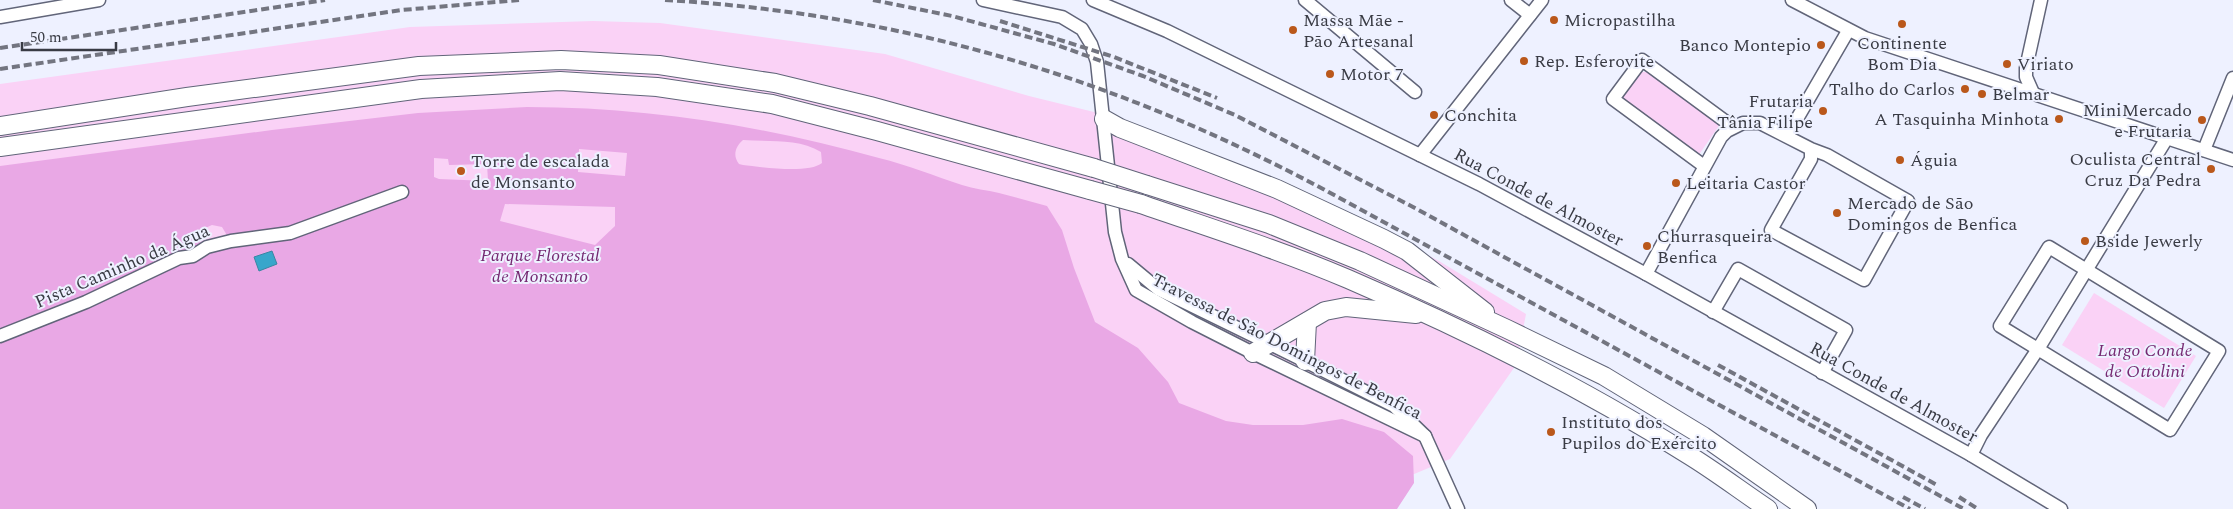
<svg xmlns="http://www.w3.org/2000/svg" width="2233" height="509" viewBox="0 0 2233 509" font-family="Spectral,serif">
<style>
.green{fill:#fad2f6}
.forest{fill:#e9a8e5;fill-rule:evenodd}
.water{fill:#38a6cb;stroke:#3886a2}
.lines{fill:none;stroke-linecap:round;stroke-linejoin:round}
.minor-casing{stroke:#616579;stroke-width:15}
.highway-casing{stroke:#616579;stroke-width:20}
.minor{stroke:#fff;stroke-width:12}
.highway{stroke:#fff;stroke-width:18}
.rail{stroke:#737580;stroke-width:4;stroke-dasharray:8 4;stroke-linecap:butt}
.highway-bridge-casing{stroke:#616579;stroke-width:20;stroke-linecap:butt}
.highway-bridge{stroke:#fff;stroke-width:18}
.poi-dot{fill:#ba581b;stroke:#eef1ff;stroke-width:2}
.labels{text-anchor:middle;stroke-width:4;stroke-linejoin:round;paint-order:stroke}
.poi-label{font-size:18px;fill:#393b44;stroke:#eef1ff;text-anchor:start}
.street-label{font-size:18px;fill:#393b44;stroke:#eef1ff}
.park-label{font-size:18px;font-style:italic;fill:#762a73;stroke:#eef1ff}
</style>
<rect width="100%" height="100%" fill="#eef1ff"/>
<!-- green -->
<g class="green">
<path d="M593 21 660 23 885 54 1029 96 1094 112 1153 133 1356 217 1439 261 1526 314 1516 365 1450 459 1333 508 0 509V84L410 27Z"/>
<path d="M1640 72H1652L1721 123 1698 156 1624 104 1622 91Z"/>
<path d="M2094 293 2196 356 2164 408 2062 345Z"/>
</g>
<!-- forest -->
<path class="forest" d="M527 107C647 107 764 126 879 158 908 165 934 176 962 185 974 189 987 190 999 193 1015 197 1031 202 1047 206L1062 230 1074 268 1095 322 1138 348 1168 382 1179 403 1226 421 1253 425H1303L1342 419 1384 432 1413 456 1414 483 1397 509H0V166L272 130 418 113ZM743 140C769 142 798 138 821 152L822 163C809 174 760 167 743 165L739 164C732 155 736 146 743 140ZM579 149 627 153 625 176 578 172ZM434 158 448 159 449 165 487 164 488 181 439 179 434 177ZM505 204 615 207V226L595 245 500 221ZM212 225 222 227 228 237 213 238 200 243C199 234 203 228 212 225Z"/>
<!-- water -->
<path class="water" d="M272 251 277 264 259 271 254 257Z"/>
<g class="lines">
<defs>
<g id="minor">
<path d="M983 0 1062 17 1082 29 1091 44 1097 62 1115 232 1122 259 1136 290 1192 322 1253 353 1425 436"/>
<path d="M1093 0 1167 31 1479 184 1646 274 1971 455 2061 509"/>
<path d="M1305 0 1415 92"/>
<path d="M1511 0 1530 15"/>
<path d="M1792 0 1865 38 2233 160"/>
<path d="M0 17 99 0"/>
<path d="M2033 93 2026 77V68L2041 0"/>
<path d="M1787 136 1848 31"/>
<path d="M2204 150 2233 78"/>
<path d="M1420 155 1542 0"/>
<path d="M1704 166 1613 99 1642 60 1733 127"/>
<path d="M2049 247 2219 351 2170 430 2000 326Z"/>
<path d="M1128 264 1158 289 1305 361 1394 406 1425 436 1458 509"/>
<path d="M1646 274 1721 137 1727 131 1743 123H1760L1811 149 1827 155 1908 201 1864 280 1771 230 1811 159V149"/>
<path d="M1713 312 1738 269 1846 330 1822 373"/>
<path d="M0 336 86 302 179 258 193 256 207 247 231 241 290 233 402 192"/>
<path d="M1971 455 1981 435 2038 349 2167 138"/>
</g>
<g id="highway">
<path d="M1104 119 1120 128 1277 189 1384 239 1407 251 1485 312"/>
<path d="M0 126 187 97 419 66 561 60 659 65 775 83 870 106 1094 168"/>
<path d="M0 147 421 89 560 81 657 87 772 104 877 131 1090 190"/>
<path d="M1147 185 1269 224 1360 261 1507 329 1604 376 1703 436 1807 509"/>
<path d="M1141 204C1210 228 1280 250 1348 279 1464 329 1580 386 1687 454 1715 471 1741 491 1768 509"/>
<path d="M1253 353 1325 311 1346 307 1416 314"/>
<path d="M1305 361 1307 322"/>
</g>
</defs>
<!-- minor casing -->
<use href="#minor" class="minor-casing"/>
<!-- highway casing -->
<use href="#highway" class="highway-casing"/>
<!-- minor -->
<use href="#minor" class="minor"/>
<!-- highway -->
<use href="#highway" class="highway"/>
<!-- rail -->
<g class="rail">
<path d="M665 0C903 14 1113 77 1323 189L1910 509"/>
<path d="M873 0 952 16 1054 44 1143 76 1235 115 1413 207 1964 509"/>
<path d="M1000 21 1114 57 1217 98"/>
<path d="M0 48 325 0"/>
<path d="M0 69 402 10 519 0"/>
<path d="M1718 365 1937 485"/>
<path d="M1903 497 1925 509"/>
<path d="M1959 497 1978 509"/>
</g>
<defs>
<g id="highway-bridge">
<path d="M1094 168 1147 185"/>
<path d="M1090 190 1141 204"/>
</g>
</defs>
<!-- highway-bridge casing -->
<use href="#highway-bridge" class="highway-bridge-casing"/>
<!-- highway-bridge -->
<use href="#highway-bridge" class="highway-bridge"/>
</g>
<!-- markers -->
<g class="poi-dot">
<circle cx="1554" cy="20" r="5"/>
<circle cx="1902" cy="24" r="5"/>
<circle cx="1293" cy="30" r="5"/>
<circle cx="1821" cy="45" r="5"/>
<circle cx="1524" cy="61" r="5"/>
<circle cx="2007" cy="64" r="5"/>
<circle cx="1330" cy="74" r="5"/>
<circle cx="1965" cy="89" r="5"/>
<circle cx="1982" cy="94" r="5"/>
<circle cx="1823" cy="111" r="5"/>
<circle cx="1434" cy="115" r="5"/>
<circle cx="2059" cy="119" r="5"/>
<circle cx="2202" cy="120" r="5"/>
<circle cx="1900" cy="160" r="5"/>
<circle cx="2211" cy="169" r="5"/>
<circle cx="461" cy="171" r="5"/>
<circle cx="1676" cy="183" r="5"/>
<circle cx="1837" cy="213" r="5"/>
<circle cx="2085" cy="241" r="5"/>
<circle cx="1647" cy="246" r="5"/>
<circle cx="1551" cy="432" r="5"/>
</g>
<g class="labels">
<!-- poi labels -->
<g class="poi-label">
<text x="1303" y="26">Massa Mãe -<tspan x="1303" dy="21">Pão Artesanal</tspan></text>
<text x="1564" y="26">Micropastilha</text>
<text x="1902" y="49" text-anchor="middle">Continente<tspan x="1902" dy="21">Bom Dia</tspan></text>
<text x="1811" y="51" text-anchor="end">Banco Montepio</text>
<text x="1534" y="67">Rep. Esferovite</text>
<text x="2017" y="70">Viriato</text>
<text x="1340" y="80">Motor 7</text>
<text x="1955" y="95" text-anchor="end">Talho do Carlos</text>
<text x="1992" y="100">Belmar</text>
<text x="1813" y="107" text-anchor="end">Frutaria<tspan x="1813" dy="21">Tânia Filipe</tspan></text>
<text x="2192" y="116" text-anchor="end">MiniMercado<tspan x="2192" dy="21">e Frutaria</tspan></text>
<text x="1444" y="121">Conchita</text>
<text x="2049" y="125" text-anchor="end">A Tasquinha Minhota</text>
<text x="2201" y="165" text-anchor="end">Oculista Central<tspan x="2201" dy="21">Cruz Da Pedra</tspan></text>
<text x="1910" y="166">Águia</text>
<text x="471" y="167">Torre de escalada<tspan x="471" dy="21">de Monsanto</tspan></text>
<text x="1686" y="189">Leitaria Castor</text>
<text x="1847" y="209">Mercado de São<tspan x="1847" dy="21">Domingos de Benfica</tspan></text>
<text x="1657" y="242">Churrasqueira<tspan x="1657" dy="21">Benfica</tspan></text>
<text x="2095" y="247">Bside Jewerly</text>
<text x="1561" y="428">Instituto dos<tspan x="1561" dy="21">Pupilos do Exército</tspan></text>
</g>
<!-- street labels -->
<g class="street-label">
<text transform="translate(1539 197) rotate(28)" y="6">Rua Conde de Almoster</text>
<text transform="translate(122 266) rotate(-23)" y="6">Pista Caminho da Água</text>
<text transform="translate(1287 346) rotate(27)" y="6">Travessa de São Domingos de Benfica</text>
<text transform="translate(1894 392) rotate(29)" y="6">Rua Conde de Almoster</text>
</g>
<!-- park labels -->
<g class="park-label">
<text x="540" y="261">Parque Florestal<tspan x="540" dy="21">de Monsanto</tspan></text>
<text x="2145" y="356">Largo Conde<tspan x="2145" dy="21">de Ottolini</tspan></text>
</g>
</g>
<!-- scale -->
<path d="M22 42v8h94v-8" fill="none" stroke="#393b44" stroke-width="2.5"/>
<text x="30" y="42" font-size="15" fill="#393b44" stroke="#eef1ff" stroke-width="4" paint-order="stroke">50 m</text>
</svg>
